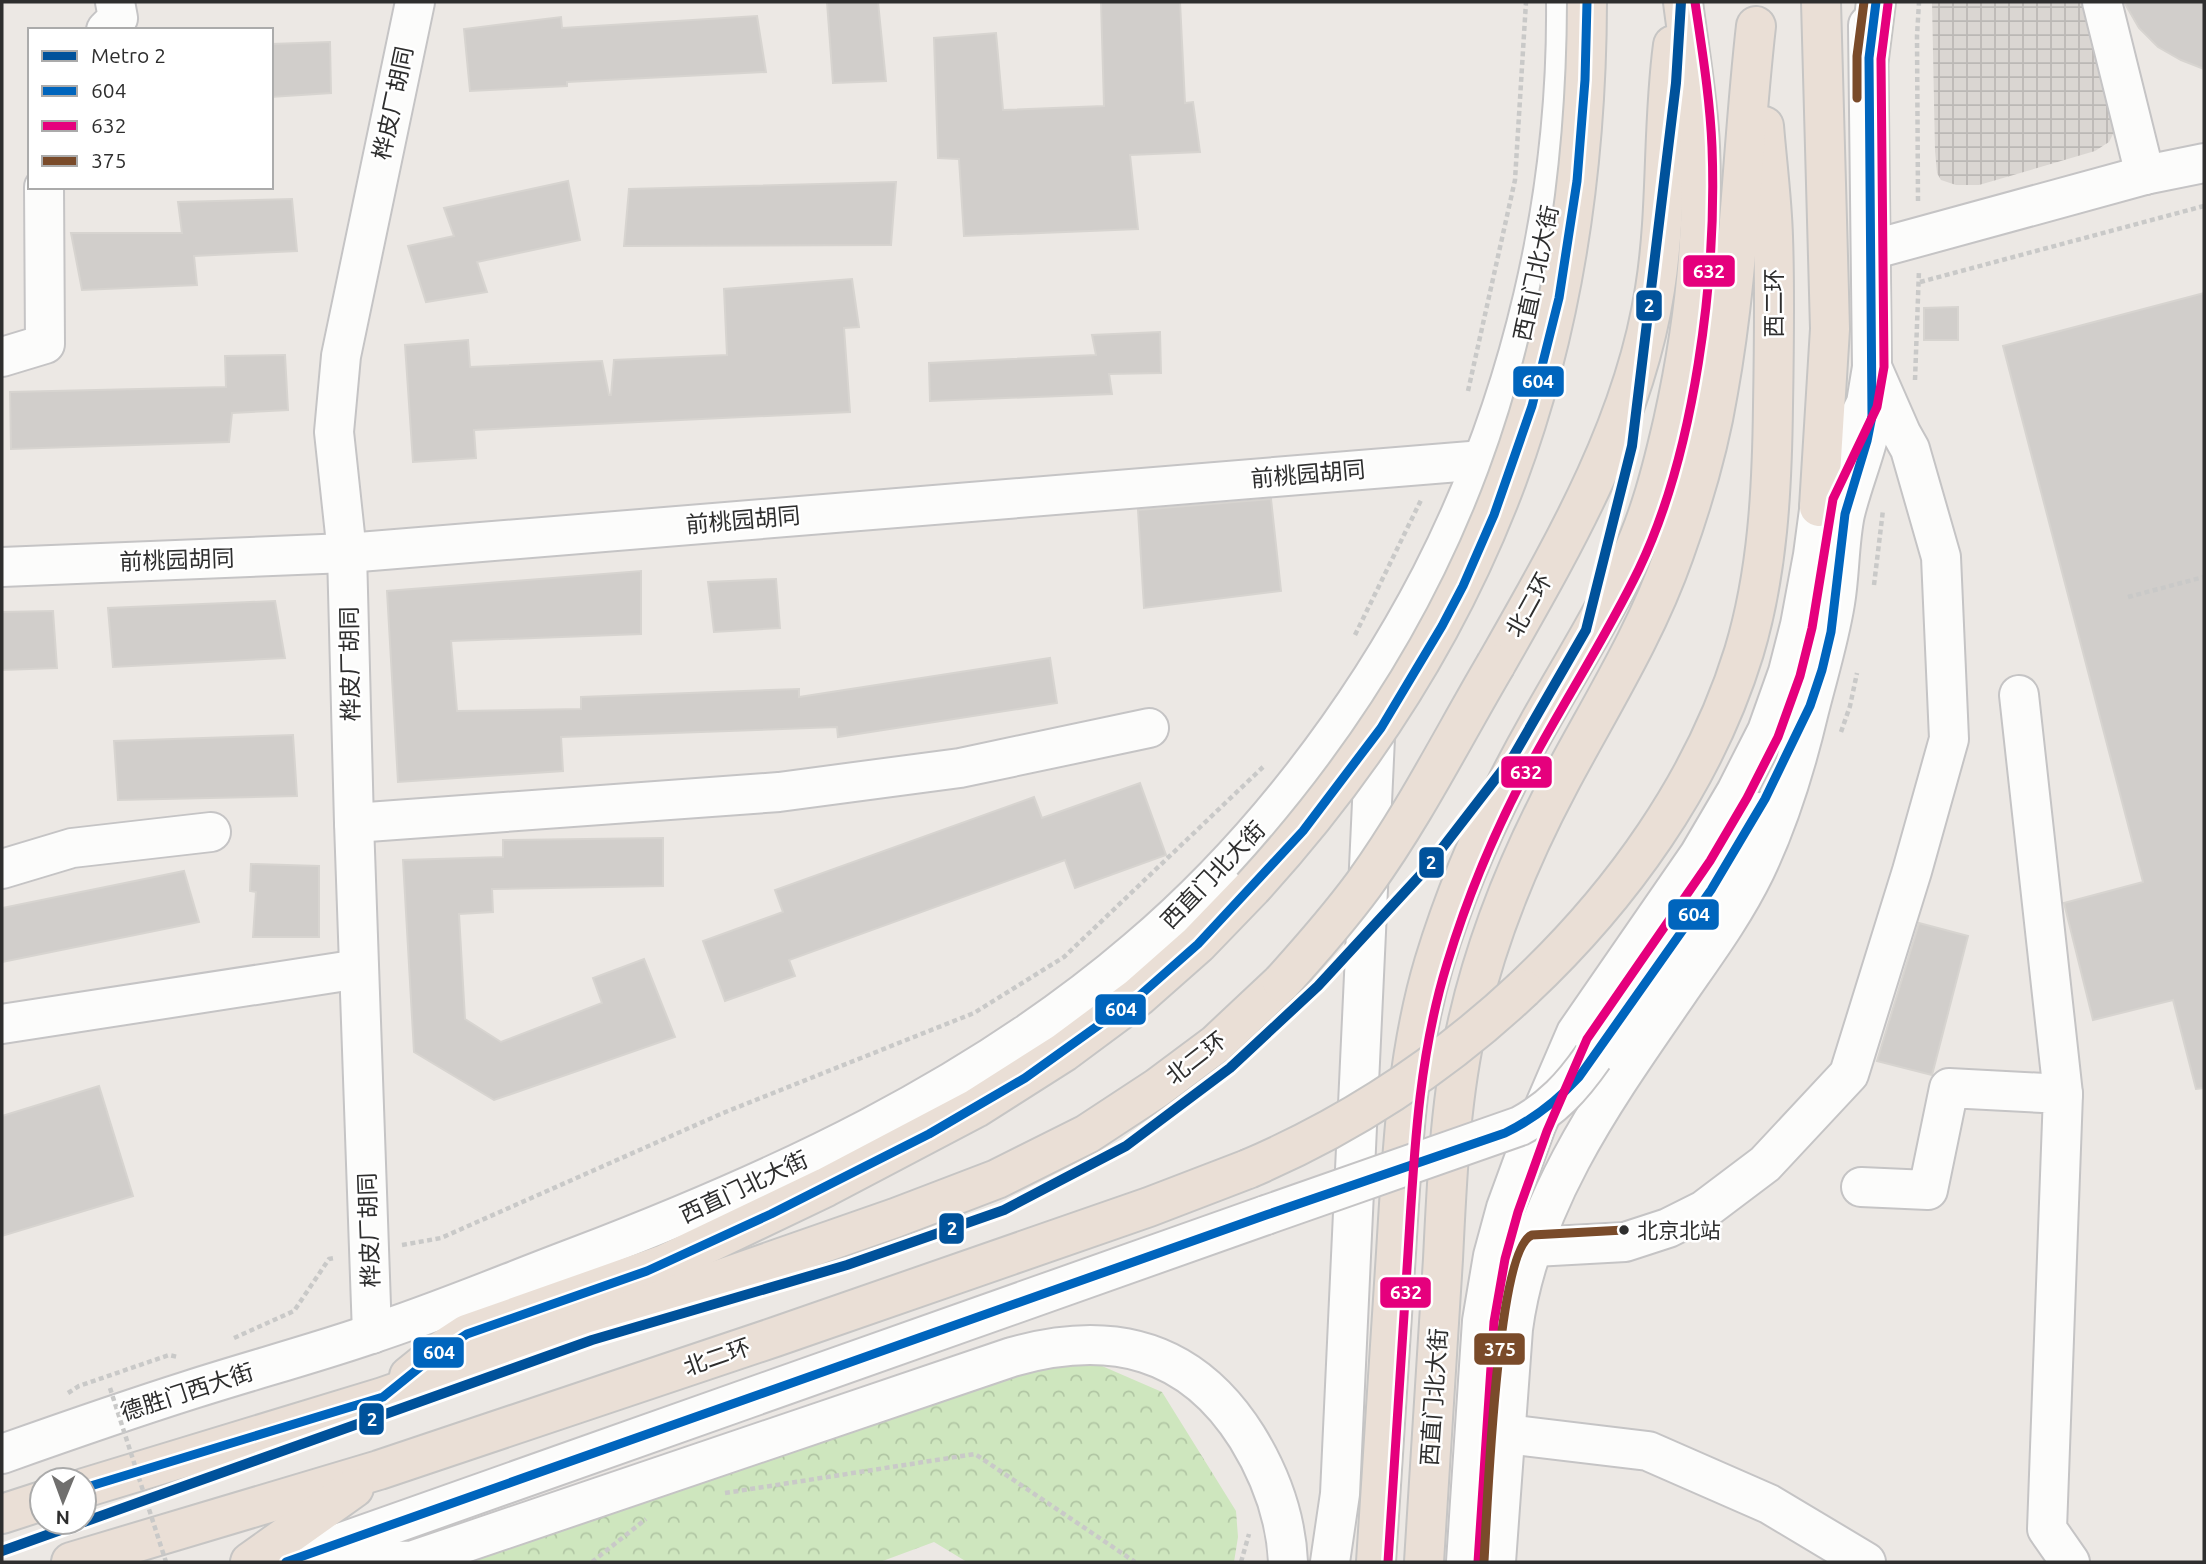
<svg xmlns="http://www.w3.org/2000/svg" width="2206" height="1564" viewBox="0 0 2206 1564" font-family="Ubuntu,'Noto Sans SC',sans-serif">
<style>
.forest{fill:url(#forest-crowns)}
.plaza{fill:url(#plaza-grid)}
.building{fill:#d1cecb;stroke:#d7d4d0;stroke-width:2}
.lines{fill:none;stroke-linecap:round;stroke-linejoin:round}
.minor-casing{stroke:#c5c4c5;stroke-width:42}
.major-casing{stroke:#c6c5c4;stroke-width:42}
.highway-casing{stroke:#c6c5c4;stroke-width:42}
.path{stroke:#c9c9c8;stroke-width:4.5;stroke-dasharray:5 3.5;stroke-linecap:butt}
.minor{stroke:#fcfcfb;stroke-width:38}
.major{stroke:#e8e4d6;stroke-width:38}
.highway{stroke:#eadfd6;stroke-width:38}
.minor-bridge-casing{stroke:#c5c4c5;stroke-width:42;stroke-linecap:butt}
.highway-bridge-casing{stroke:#c6c5c4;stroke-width:42;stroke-linecap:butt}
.path-bridge{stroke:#c9c9c8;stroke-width:4.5;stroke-dasharray:5 3.5;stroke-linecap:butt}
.minor-bridge{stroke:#fcfcfb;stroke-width:38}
.highway-bridge{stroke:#eadfd6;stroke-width:38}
.bus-1-casing{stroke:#fff;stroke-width:14}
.bus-2-casing{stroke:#fff;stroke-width:14}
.bus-3-casing{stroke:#fff;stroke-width:14}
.bus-1{stroke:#0065bd;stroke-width:9}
.bus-2{stroke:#e5007d;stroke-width:9}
.bus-3{stroke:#7a4b2a;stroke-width:9}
.metro-1-casing{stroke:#fff;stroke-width:16}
.metro-1{stroke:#00529b;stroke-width:10}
.bus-dot{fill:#2e2e2e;stroke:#fff;stroke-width:2.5}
.labels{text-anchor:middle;stroke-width:5;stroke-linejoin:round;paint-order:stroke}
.bus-label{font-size:21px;fill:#2e2e2e;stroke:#fff;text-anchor:start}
.street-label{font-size:23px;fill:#2e2e2e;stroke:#fff}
.line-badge{stroke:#fff;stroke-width:2.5}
.badge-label{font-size:19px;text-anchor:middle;font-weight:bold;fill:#fff}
</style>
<defs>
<pattern id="forest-crowns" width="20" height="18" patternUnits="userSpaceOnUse" patternTransform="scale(1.75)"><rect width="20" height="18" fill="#cee6be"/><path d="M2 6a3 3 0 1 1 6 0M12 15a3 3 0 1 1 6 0" fill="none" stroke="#b1c6a4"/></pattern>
<pattern id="plaza-grid" width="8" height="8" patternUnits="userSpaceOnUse" patternTransform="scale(1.75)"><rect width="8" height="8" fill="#dad6d2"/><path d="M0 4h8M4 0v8" fill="none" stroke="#bbb8b5"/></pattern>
</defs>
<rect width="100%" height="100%" fill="#ece8e4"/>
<!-- forest -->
<path class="forest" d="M1030 1365 1102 1366 1162 1392 1236 1511 1238 1537 1234 1562H967L934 1542 880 1562H430Z"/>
<!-- plaza -->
<path class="plaza" d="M1932 2H2090L2115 130 2109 142 2095 151 1979 185H1956L1941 180 1937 173 1935 151Z"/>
<!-- building -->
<g class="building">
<path d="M827 2H878L886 81 833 83Z"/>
<path d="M1101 2H1180L1185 103 1193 102 1200 152 1130 155 1138 229 964 236 959 159 938 158 934 38 996 33 1003 110 1104 106Z"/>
<path d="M2124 2H2204V69L2181 60 2158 47 2139 28Z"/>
<path d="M757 16 766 72 567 82V86L470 91 464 29 561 17 562 28Z"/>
<path d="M330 42 331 93 271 97V44Z"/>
<path d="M568 181 580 240 477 262 487 292 426 302 408 246 454 236 444 208Z"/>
<path d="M896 182 891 245 624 246 629 189Z"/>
<path d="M292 199 297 251 194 256 197 285 82 290 71 233H182L178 202Z"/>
<path d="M852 279 859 327 844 328 850 412 474 430 476 458 413 462 405 345 468 340 470 367 602 361 609 395H611L614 360 727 355 724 289Z"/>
<path d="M2204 293V1088L2196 1089 2173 1000 2093 1020 2064 903 2143 882 2003 346Z"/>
<path d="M1958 307V340H1924V308Z"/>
<path d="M1160 332 1161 373 1109 374 1112 394 930 401 929 363 1096 355 1092 335Z"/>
<path d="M285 355 288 410 232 413 229 442 11 449 10 392 226 387 225 356Z"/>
<path d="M1271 499 1281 591 1144 608 1138 510Z"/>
<path d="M641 571V634L451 641 457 711 581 709V697L799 689V697L1050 658 1057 703 838 737 837 727 561 737 563 771 398 782 387 591Z"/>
<path d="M776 579 780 628 714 632 708 582Z"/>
<path d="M275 601 285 658 113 667 108 608Z"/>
<path d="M53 611 57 668 2 670V612Z"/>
<path d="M293 735 297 796 118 800 114 741Z"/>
<path d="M1140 783 1166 855 1075 888 1065 860 789 960 795 976 725 1001 703 941 783 912 775 890 1034 797 1042 818Z"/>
<path d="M663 838V886L492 889 493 912 459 914 465 1019 501 1042 602 1003 593 978 644 959 675 1037 494 1100 414 1052 403 860 503 857V840Z"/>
<path d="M251 864 319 866V937H253L256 892 250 891Z"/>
<path d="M184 871 199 922 2 962V908Z"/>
<path d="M1919 923 1968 936 1932 1075 1877 1061Z"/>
<path d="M99 1086 133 1196 2 1236V1116Z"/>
</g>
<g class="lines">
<defs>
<g id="minor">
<path d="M2102 2 2145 175"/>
<path d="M106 30 118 18 115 2"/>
<path d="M1871 250 2145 175 2204 163"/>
<path d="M2 357 45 344 44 187"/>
<path d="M2 567 347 553 1483 460"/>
<path d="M2019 695 2063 1094"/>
<path d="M354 823 779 792 960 768 1149 728"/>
<path d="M2 869 72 848 211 832"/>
<path d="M2 1024 359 969"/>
<path d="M1593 1057 1711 890 1758 812"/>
<path d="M1861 1187 1928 1190 1949 1088 2063 1094 2047 1529 2070 1562"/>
<path d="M1534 1247 1625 1242 1668 1228 1704 1210 1765 1164 1849 1074 1912 871 1949 739 1941 557 1910 449 1901 433 1872 367"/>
<path d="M372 1334 354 823 347 553 334 432 341 356 415 2"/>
<path d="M1506 1434 1648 1451 1769 1504 1866 1562"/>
<path d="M2 1454C64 1432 127 1410 190 1390 249 1371 309 1355 368 1335 439 1312 507 1283 576 1257 775 1181 974 1090 1137 950 1256 849 1359 715 1431 576 1521 400 1568 199 1566 2"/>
<path d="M344 1542C365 1556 388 1563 414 1560L1012 1357C1110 1329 1191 1348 1247 1437 1271 1476 1286 1517 1288 1562"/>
<path d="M286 1562 1266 1215"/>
<path d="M1330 1562 1340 1494 1376 716"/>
<path d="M1466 1562 1482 1321 1493 1256 1506 1208 1536 1126 1576 1033 1699 855 1736 792 1767 731 1788 672 1800 625 1813 555 1821 495 1866 403 1872 367 1868 25"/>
<path d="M1496 1562 1513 1329C1530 1201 1608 1094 1679 991 1706 952 1734 914 1755 871 1780 819 1796 766 1809 711 1818 675 1829 640 1835 603 1840 574 1839 543 1845 514 1851 489 1861 464 1868 438"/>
</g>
<path id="major" d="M1869 58 1876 2"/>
<g id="highway">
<path d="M1819 507 1830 329 1821 2"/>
<path d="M1496 664C1563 546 1634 425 1655 289 1668 209 1662 126 1673 45"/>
<path d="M1523 989C1621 897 1704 782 1744 652 1768 572 1772 489 1773 406 1774 350 1775 293 1773 237 1772 200 1767 163 1764 126"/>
<path d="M409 1376 435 1355 467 1334 665 1264 826 1187 976 1108 1064 1052 1138 997 1198 944 1252 888"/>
<path d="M84 1488 383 1397 895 1218 997 1179 1087 1134 1157 1088 1216 1044 1282 982"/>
<path d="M2 1514 42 1501"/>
<path d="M71 1562 379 1470 775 1337 1149 1207 1248 1169"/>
<path d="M250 1562 354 1488"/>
<path d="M1376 1562C1382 1459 1389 1356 1396 1253 1402 1156 1406 1057 1434 963 1459 880 1495 801 1538 725 1568 671 1602 618 1629 561 1650 517 1662 470 1673 422 1693 332 1704 239 1700 147 1698 99 1689 50 1683 2"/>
<path d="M1424 1562C1431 1461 1437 1360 1443 1259 1447 1179 1450 1099 1468 1021 1487 938 1520 857 1560 782 1600 707 1646 634 1674 554 1693 501 1709 447 1718 392 1740 271 1742 148 1756 26"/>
</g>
</defs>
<!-- minor casing -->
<use href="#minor" class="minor-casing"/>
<!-- major casing -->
<use href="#major" class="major-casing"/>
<!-- highway casing -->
<use href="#highway" class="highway-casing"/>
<!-- path -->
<g class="path">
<path d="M1918 201 1917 36 1919 2"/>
<path d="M1920 282 2204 206"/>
<path d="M1915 380 1919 270"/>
<path d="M1468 391 1515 180 1526 2"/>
<path d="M1874 585 1883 510"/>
<path d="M2128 597 2204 577"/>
<path d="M1355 635 1422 498"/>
<path d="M1841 732 1850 706 1857 673"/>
<path d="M402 1245 441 1238 723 1113 974 1013 1064 957 1263 767"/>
<path d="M234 1338 294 1311 329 1259 335 1258"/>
<path d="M68 1393 79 1386 169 1355 178 1357"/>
<path d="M725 1493 975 1454 1135 1562"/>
<path d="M592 1562 646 1519"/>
<path d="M1241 1562 1249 1534"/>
</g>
<!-- minor -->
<use href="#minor" class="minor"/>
<!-- major -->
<use href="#major" class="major"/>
<!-- highway -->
<use href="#highway" class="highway"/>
<defs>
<path id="minor-bridge" d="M1266 1215 1520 1126C1552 1109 1572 1087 1593 1057"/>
<g id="highway-bridge">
<path d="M1252 888C1487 631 1586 348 1587 2"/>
<path d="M1282 982C1310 951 1339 918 1364 884 1414 815 1453 737 1496 664"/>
<path d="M1248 1169C1351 1125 1442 1065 1523 989"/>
</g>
</defs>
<!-- minor-bridge casing -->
<use href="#minor-bridge" class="minor-bridge-casing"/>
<!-- highway-bridge casing -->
<use href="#highway-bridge" class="highway-bridge-casing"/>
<!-- path-bridge -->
<path class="path-bridge" d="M110 1388 166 1562"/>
<!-- minor-bridge -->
<use href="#minor-bridge" class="minor-bridge"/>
<!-- highway-bridge -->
<use href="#highway-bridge" class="highway-bridge"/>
<defs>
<g id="bus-1">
<path d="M84 1488 383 1397 435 1355 467 1334 647 1271 771 1214 929 1134 1025 1078 1138 997 1198 944 1303 831 1381 728 1442 626 1463 586 1494 515 1532 406 1559 298 1577 181 1585 80 1587 2"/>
<path d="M286 1562 1266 1215 1505 1133C1534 1119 1557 1101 1579 1077L1711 890 1765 799 1810 706 1822 670 1831 632 1845 514 1867 441 1872 416 1869 58 1876 2"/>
</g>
<g id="bus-2">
<path d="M1388 1562C1394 1459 1402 1356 1408 1253 1414 1156 1418 1058 1447 964 1469 891 1499 821 1536 754 1570 692 1608 633 1639 569 1695 452 1717 277 1712 147 1710 98 1702 50 1695 2"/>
<path d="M1478 1562 1494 1322 1505 1259 1518 1212 1547 1131 1587 1039 1710 861 1747 798 1778 737 1800 676 1812 628 1833 499 1877 407 1884 367 1881 59 1888 4"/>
</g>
<g id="bus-3">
<path d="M1857 98V56L1864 2"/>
<path d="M1484 1561C1487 1515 1496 1249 1532 1235L1624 1230"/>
</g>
</defs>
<!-- bus-1 casing -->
<use href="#bus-1" class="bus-1-casing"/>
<!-- bus-2 casing -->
<use href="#bus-2" class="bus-2-casing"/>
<!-- bus-3 casing -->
<use href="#bus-3" class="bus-3-casing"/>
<!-- bus-1 -->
<use href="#bus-1" class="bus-1"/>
<!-- bus-2 -->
<use href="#bus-2" class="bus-2"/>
<!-- bus-3 -->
<use href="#bus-3" class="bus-3"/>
<defs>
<g id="metro-1">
<path d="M84 1522 592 1340 847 1265 1004 1210 1126 1146 1230 1068 1318 986 1426 869 1514 755 1586 630 1632 446 1676 83 1681 2"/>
<path d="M2 1551 83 1522"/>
</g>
</defs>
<!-- metro-1 casing -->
<use href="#metro-1" class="metro-1-casing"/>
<!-- metro-1 -->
<use href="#metro-1" class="metro-1"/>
</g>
<!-- markers -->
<circle class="bus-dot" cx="1624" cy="1230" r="6"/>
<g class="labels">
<!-- bus labels -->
<g class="bus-label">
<text x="1637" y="1238">北京北站</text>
</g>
<!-- street labels -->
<g class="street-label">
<text transform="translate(393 103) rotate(-78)" y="8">桦皮厂胡同</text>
<text transform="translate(1536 273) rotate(-78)" y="8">西直门北大街</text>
<text transform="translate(1774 303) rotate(-90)" y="8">西二环</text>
<text transform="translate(1308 474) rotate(-5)" y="8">前桃园胡同</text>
<text transform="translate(743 520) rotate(-5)" y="8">前桃园胡同</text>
<text transform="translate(177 560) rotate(-2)" y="8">前桃园胡同</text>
<text transform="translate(1529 605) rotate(-61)" y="8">北二环</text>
<text transform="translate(350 664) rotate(-91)" y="8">桦皮厂胡同</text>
<text transform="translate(1213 875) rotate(-46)" y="8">西直门北大街</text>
<text transform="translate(1196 1058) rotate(-38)" y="8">北二环</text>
<text transform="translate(744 1187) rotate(-25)" y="8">西直门北大街</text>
<text transform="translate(369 1230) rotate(-92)" y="8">桦皮厂胡同</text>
<text transform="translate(717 1357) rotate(-19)" y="8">北二环</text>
<text transform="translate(187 1392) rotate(-18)" y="8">德胜门西大街</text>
<text transform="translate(1434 1397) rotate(-86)" y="8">西直门北大街</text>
</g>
</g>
<g class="line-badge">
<rect x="1682" y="254" width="54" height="34" rx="7" fill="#e5007d"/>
<rect x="1635" y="289" width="28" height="33" rx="7" fill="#00529b"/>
<rect x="1512" y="365" width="53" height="33" rx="7" fill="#0065bd"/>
<rect x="1500" y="755" width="53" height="34" rx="7" fill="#e5007d"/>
<rect x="1418" y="846" width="27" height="33" rx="7" fill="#00529b"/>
<rect x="1667" y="898" width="53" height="33" rx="7" fill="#0065bd"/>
<rect x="1094" y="993" width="53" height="33" rx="7" fill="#0065bd"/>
<rect x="938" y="1212" width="27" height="33" rx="7" fill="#00529b"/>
<rect x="1379" y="1276" width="53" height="33" rx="7" fill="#e5007d"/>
<rect x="1473" y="1332" width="53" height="34" rx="7" fill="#7a4b2a"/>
<rect x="412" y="1336" width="53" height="33" rx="7" fill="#0065bd"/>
<rect x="358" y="1402" width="27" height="34" rx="7" fill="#00529b"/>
</g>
<g class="badge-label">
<text x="1709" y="278">632</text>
<text x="1649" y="312">2</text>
<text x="1538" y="388">604</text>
<text x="1526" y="779">632</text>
<text x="1431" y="869">2</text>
<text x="1694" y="921">604</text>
<text x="1121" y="1016">604</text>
<text x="952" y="1235">2</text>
<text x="1406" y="1299">632</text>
<text x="1500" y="1356">375</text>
<text x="439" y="1359">604</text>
<text x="372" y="1426">2</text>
</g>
<!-- border -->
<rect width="2206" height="1564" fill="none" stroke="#2e2e2e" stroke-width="7"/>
<!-- legend -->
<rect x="28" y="28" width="245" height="161" fill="#ffffff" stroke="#ababab" stroke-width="2"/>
<rect x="42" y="51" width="35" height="10" fill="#00529b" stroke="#ababab" stroke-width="2"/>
<text x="91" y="63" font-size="21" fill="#2e2e2e">Metro 2</text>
<rect x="42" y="86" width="35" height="10" fill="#0065bd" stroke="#ababab" stroke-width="2"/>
<text x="91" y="98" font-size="21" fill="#2e2e2e">604</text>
<rect x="42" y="121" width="35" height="10" fill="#e5007d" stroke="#ababab" stroke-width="2"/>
<text x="91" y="133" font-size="21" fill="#2e2e2e">632</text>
<rect x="42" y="156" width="35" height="10" fill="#7a4b2a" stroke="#ababab" stroke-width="2"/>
<text x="91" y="168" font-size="21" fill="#2e2e2e">375</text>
<!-- north arrow -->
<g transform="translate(63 1501) rotate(181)"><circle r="33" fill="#ffffff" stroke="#ababab" stroke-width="2"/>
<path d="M0-5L12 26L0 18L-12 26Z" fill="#706f6e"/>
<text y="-10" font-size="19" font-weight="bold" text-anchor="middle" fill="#2e2e2e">N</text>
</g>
</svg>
